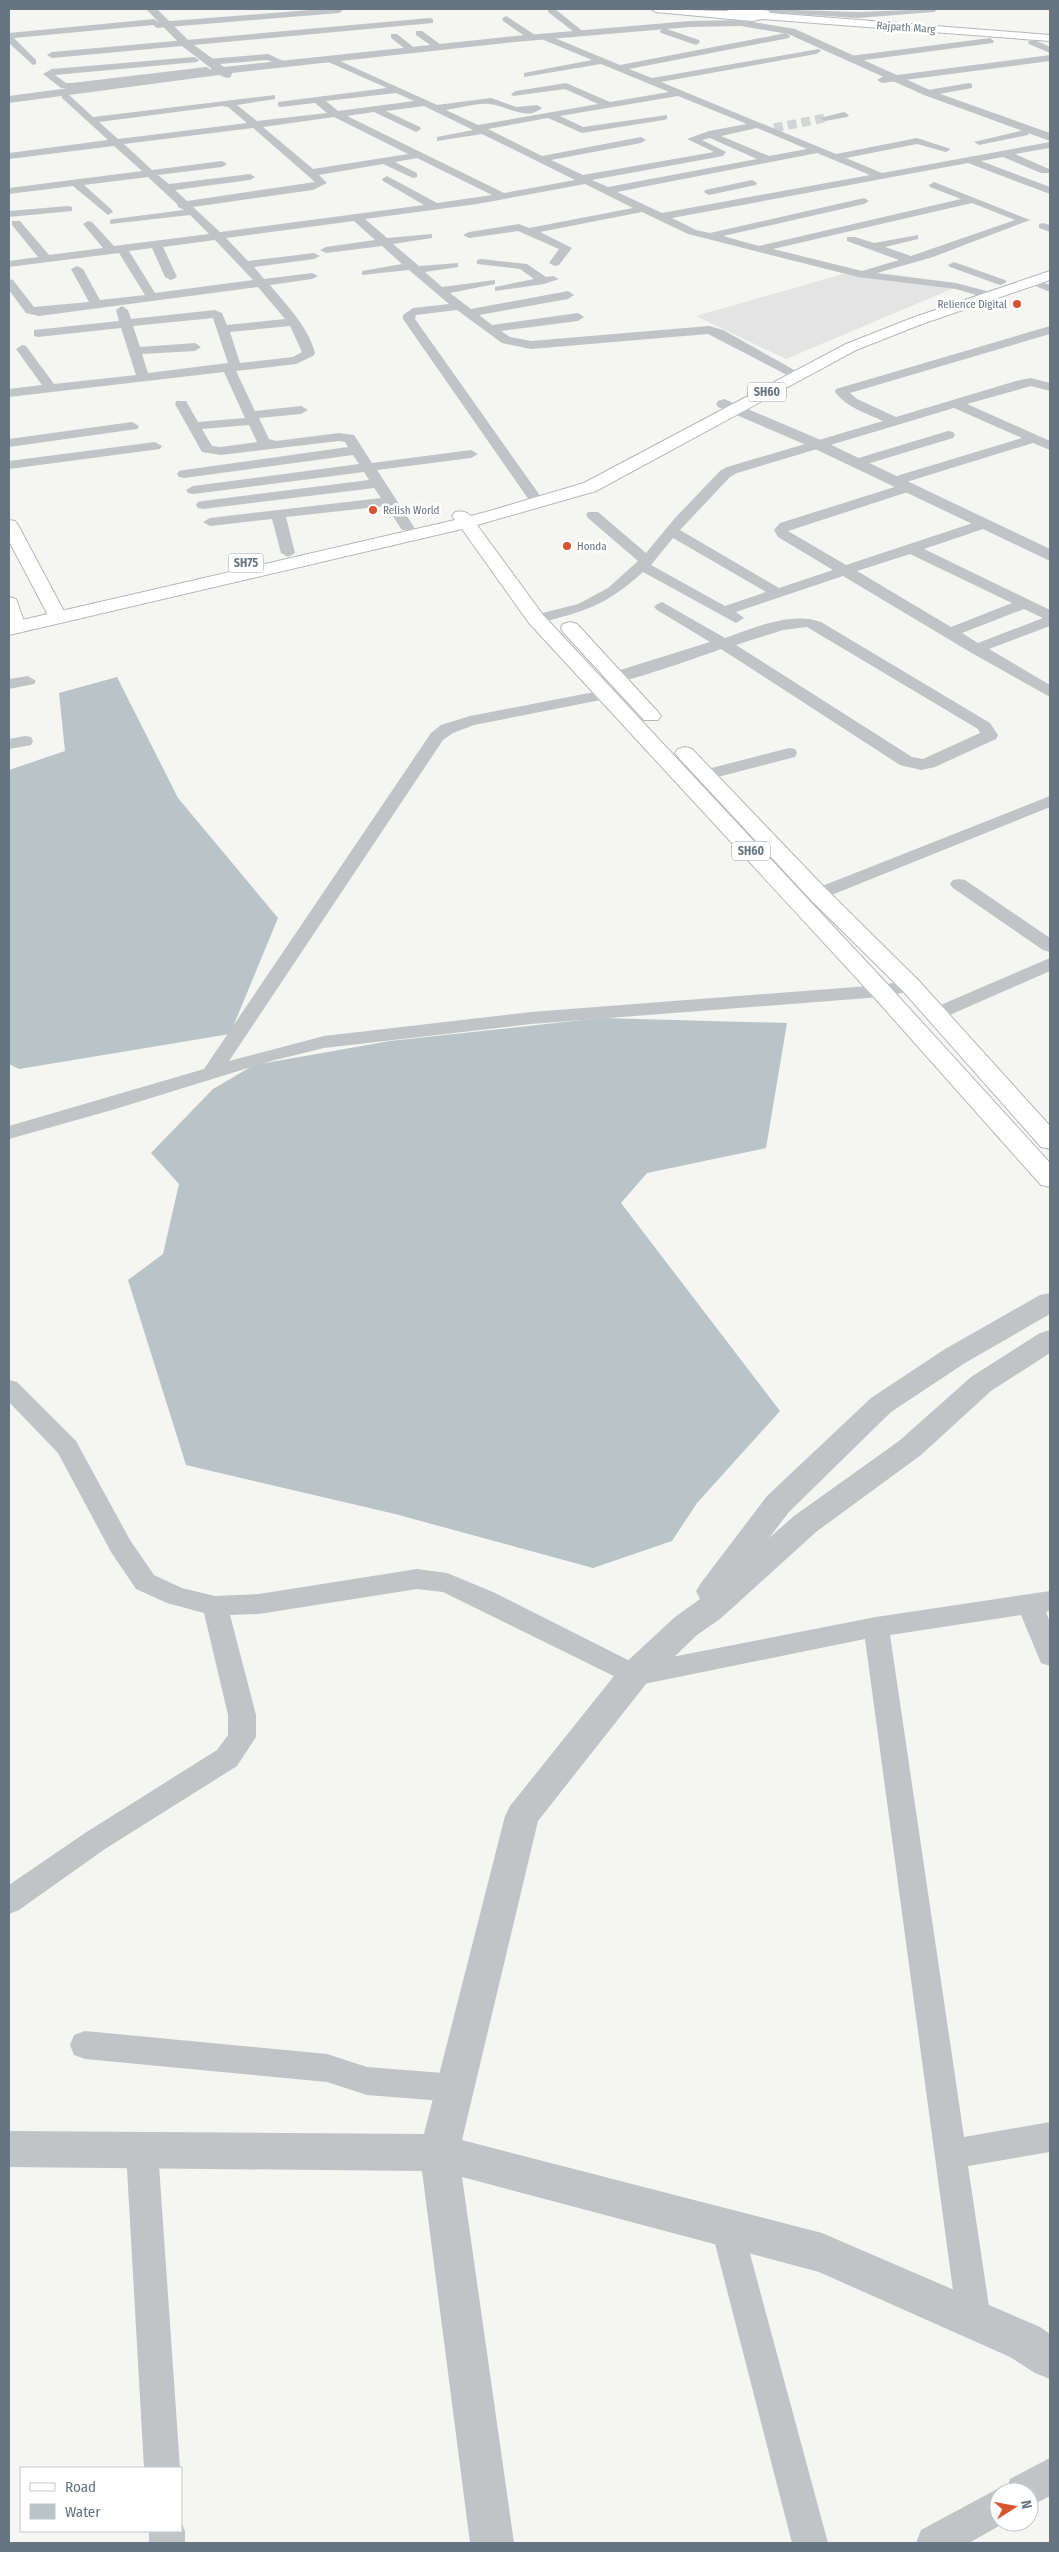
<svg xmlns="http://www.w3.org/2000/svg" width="1059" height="2552" viewBox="0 0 1059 2552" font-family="'Fira Sans Condensed',sans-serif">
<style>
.built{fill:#e3e4e3}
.water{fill:#b8c4c8}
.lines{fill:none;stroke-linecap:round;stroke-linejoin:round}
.minor-tunnel{stroke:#d1d5d6;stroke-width:9;stroke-dasharray:9 5;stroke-linecap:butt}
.secondary-casing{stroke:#b3b8bb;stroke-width:2}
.primary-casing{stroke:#b4b8bb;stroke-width:2}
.minor{fill:#c0c4c7;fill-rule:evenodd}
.tertiary{fill:#c0c4c7;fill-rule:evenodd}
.secondary{fill:#fff;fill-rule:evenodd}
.primary{fill:#fff;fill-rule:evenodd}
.poi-dot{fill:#d8532f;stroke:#fff;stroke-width:2}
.labels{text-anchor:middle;stroke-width:5;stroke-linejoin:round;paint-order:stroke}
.far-street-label{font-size:11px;fill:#667581;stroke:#fff}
.far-poi-label{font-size:11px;fill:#667581;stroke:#fff;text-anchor:start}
.shield{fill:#fff;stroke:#949ea7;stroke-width:1}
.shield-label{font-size:12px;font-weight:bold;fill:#667581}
</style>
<rect width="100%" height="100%" fill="#f5f5f2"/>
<!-- built -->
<path class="built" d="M843 274 954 288 786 359 696 316Z"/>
<!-- water -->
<g class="water">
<path d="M117 677 178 798 278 918 230 1034 19 1069 9 1064V770L65 751 59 693Z"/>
<path d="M601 1018 787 1023 766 1148 647 1173 621 1203 780 1411 697 1503 672 1541 593 1568 395 1514 186 1465 128 1280 163 1254 179 1184 151 1153 213 1089 254 1065 390 1041Z"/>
</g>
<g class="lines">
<!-- minor-tunnel -->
<path class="minor-tunnel" d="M774 128 825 118"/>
<defs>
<g id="secondary">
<path d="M651 9 726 11C738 7 756 8 769 11L770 13 1050 35V41L762 19 752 21 656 12Z"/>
<path d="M9 520 15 521 18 525 67 617 65 621H51L49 617 9 541Z"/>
<path d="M9 597 16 599 26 627 24 631 17 633 9 629Z"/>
</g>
<g id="primary">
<path d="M1050 271V280L922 324 856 350 596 491 477 525 543 615 889 986 1050 1163V1187L1041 1185 873 996 529 623 462 529 9 635V623L455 520 452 516 455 512C462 511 466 511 470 516L486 512 584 483 846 344 912 318Z"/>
<path d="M570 622 577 624 658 712 661 716 658 720H644L563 632 561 628 563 624Z"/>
<path d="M685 747 692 749 826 889 919 981 1050 1126V1149L1041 1147 903 991 810 899 678 757 675 753 678 749Z"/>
</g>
</defs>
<!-- secondary casing -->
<use href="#secondary" class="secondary-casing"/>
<!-- primary casing -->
<use href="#primary" class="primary-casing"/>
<!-- minor -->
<g class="minor">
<path d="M323 9 343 10 339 13 157 28 153 25 14 38 36 60V64L33 65 9 43V33L154 19 158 22Z"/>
<path d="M548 9H555L585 33 578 35 548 12Z"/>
<path d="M760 9 858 12 938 9 934 12 858 18 764 12Z"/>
<path d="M506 16 535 35V39H529L503 21 502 19Z"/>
<path d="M430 18 433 19V23L52 58 47 55 52 52Z"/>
<path d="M664 28 699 40 700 42 696 45 661 33 660 31Z"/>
<path d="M416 31H422L444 47 436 49 416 35Z"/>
<path d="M786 33 790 36 789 38 629 69 652 78 819 49 821 51 816 54 661 82 836 154 917 138 951 149 946 152 917 144 846 158 882 173 1050 142V148L1015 154 1049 169V173H1041L1003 157 981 161 1050 187V194L968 163 672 218 696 230 710 233 864 198 869 201 864 204 723 236 759 246 961 199 930 187 929 185 934 182 1030 220 933 257 877 273 956 283 994 293V297L990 299 956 289 858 277 688 234 642 212 540 232 572 248 559 265 555 266 549 263 559 249 518 231 469 238 463 235 469 232 519 224 529 228 633 208 585 184 477 204 365 219 387 238 432 234V238L393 244 419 266 458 263V267L425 272 442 287 495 280V284L450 293 471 309 568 291 574 295 568 299 479 315 492 325 578 313 584 317 578 321 501 331 510 337 531 341 709 326 723 330 803 375 801 378H793L708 334 531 349 502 343 457 310 416 315 415 319 541 497 534 501 529 500 403 319V315L413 308 449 304 409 270 362 275V271L402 264 382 246 326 253 320 250 326 247 375 240 354 221 226 238 248 261 314 253 320 256 314 259 254 267 264 279 312 273 318 276 312 279 270 285C287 306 308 326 315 353L313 356 296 364 236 371 255 411 301 406 308 410 301 414 259 418 269 439 276 441 339 433 354 435 372 463 471 450 478 454 471 458 377 470 414 527 412 530H402L386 506 286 517 295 553 288 557 281 553 272 519 210 526 203 522 210 518 381 498 374 488 203 509 198 508 196 505 198 502 203 501 369 480 364 472 193 494 188 493 186 490 193 486 359 464 353 455 184 478 179 477 177 474 179 471 184 470 348 447 345 442 339 441 221 455 202 452 175 404 176 401H186L198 422 245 418 224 372 9 397V389L42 385 16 349 22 345 26 346 54 384 136 375 121 328 38 337 34 336V330L119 321 116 310 122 306 128 310 131 319 215 310 222 313 227 325 285 319 258 287 39 316 26 313 9 290V279L13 280 34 307 89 302 71 269 77 266 83 269 100 300 145 295 119 253 9 267V261L38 257 12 225V221H20L49 255 103 248 83 224 88 221 92 222 114 246 209 234 190 215 110 224V220L114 219 184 210 178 207 177 204 148 177 84 185 112 210 113 212 108 215 73 186 9 194V188L142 171 114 146 9 159V153L108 140 62 98V94H68L93 117 275 95V99L237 105 257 121 327 113 315 103 281 107 278 106V102L387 88 326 61 324 59 329 56 437 105 491 98 516 107 537 105 542 108C526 122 506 105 489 104 476 103 460 108 446 110L478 125 598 104 565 89 513 96 511 94 516 91 566 83 610 102 669 92 601 64 524 77V73L592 60 539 38V34H545L620 65ZM396 93 414 101 338 111 326 101ZM678 96 747 124 709 131 687 139 714 152 583 175 551 160 641 143 646 140 641 137 542 156 488 129 548 118 582 133 664 120 667 119V115L583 127 560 116ZM222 106 228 107 247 123 118 139 99 122ZM424 106 473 130 437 137V141L482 134 575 180 504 193 347 116 374 112 416 132 421 129 420 127 386 111ZM334 117 408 154 313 169 263 127ZM253 128 315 182 187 201 175 190 250 180 255 177 250 174 169 184 158 175 222 167 227 164 222 161 152 170 124 144ZM757 128 807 149 769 156 721 136ZM710 138 757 159 608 187 592 180 723 156 726 152 702 140ZM817 153 870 175 662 213 617 192ZM417 158 492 195 437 203 387 176 382 179 383 181 424 205 220 232 193 207 313 190 327 183 319 175 383 164 413 178 417 177V173L395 162ZM972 203 1015 220 911 256 885 247 918 239V235L874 243 855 237H847V241L899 260 862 271 773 249ZM215 240 253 280 155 293 129 251 152 248 165 277 171 280 177 277 163 247ZM213 318 228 363 148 373 142 354 195 351 201 347 195 343 140 347 133 326ZM290 326 302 352 293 357 240 363 230 332ZM249 425 257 442 221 447 212 446 202 429Z"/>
<path d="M391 34H397L417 50 409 52 391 38Z"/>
<path d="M990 38 994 41 993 43 850 62 845 59 850 56Z"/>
<path d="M1032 39 1050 47V53L1029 44 1028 42Z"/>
<path d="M268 54 290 64 285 67 267 60 208 65 203 62 208 59Z"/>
<path d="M1050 55V61L882 83 877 80 882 77Z"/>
<path d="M194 57 199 60 197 62 55 75 66 83H72L206 67 209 68V72L72 89 61 88 43 74 52 69Z"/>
<path d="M969 83 972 84V88L928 96 923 93 928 90Z"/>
<path d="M844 112 849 115 847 117 825 121 820 118Z"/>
<path d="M1024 130 1029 133 1028 135 979 145 974 142Z"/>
<path d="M752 180 757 183 756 185 709 195 704 192 705 190Z"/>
<path d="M68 206 72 207V211L9 217V211Z"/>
<path d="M1043 223 1050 225V232L1039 228V224Z"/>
<path d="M481 259 527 264 546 277 553 276 559 279 544 284 495 291V287L534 279 520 269 477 264V260Z"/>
<path d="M954 262 1005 280 1007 282 1001 285 997 284 950 267 948 265Z"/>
<path d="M1032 278 1050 285V292L1028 283V279Z"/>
<path d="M1050 326V334L850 393 857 399 896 417 1016 381 1031 378 1050 383V391L1031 386 967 404 1050 441V450L1033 443 900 484H890L888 481 890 478 1022 438 954 408 737 473 730 477 680 530 779 588 833 570 778 537 774 530 780 523 904 484H914L916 487 914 490 788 531 846 565 979 521H989L991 524 989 527 924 549 1050 610V626L989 649 1050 685V697L970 652 843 576 736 612 744 618 736 623 643 572C604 607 585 611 536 624L528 619 531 616 578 604 608 588 638 561 588 518 586 515 588 512H598L646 553 675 518 720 471 727 467 883 421C866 413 846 407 835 392L836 389ZM673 538 766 592 725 606 651 565ZM910 554 1012 603 951 627 857 571ZM1024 609 1043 618 978 643 962 633Z"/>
<path d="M132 422 139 426 137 429 9 447V439Z"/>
<path d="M948 431 953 432 955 435 953 438 857 467 850 463 852 460Z"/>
<path d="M155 442 162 446 160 449 9 469V461Z"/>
<path d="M662 602 725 638C754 628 791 611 821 622L990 723 998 735 996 739 935 767 921 770 900 765 721 649C699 657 606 691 588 686L586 683 588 680 710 642 657 610 654 607 657 604ZM807 627 978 729 980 733 923 759 912 757 736 645 783 630Z"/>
<path d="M28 676 36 681 34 684 9 689V679Z"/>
<path d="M620 687 626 689 628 692 626 695 474 725 453 733 443 740 229 1061 324 1036 531 1012 881 985 911 980 918 982 921 986 918 990 881 997 531 1024 324 1048 271 1061 112 1110 9 1139V1126L204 1069 431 733 441 725 470 716Z"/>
<path d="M25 736 31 737 33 741 31 745 9 749V739Z"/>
<path d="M789 748 795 749 797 753 795 757 706 780 700 779 697 775 700 771Z"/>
<path d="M1050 796V807L824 898H812L809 894 812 890Z"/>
<path d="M959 879 965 880 1050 938V952L1043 950 953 888 950 884 953 880Z"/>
<path d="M1050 958V971L943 1018H929L926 1014 929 1010Z"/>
<path d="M9 1380 17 1382 76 1441 130 1540 154 1575 182 1588 215 1596 259 1594 417 1569 447 1573 493 1592 636 1664 876 1617 1050 1591V1611L1046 1612 1050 1622V1666L1041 1663 1021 1615 890 1635 964 2137 1050 2122V2152L968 2166 991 2320 986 2332 974 2337 962 2332 957 2320 865 1639 634 1686 443 1592 417 1589 259 1614 230 1615 256 1715V1737L237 1766 105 1849 19 1910 9 1914V1885L85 1833 217 1750 228 1735V1715L204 1613 167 1603 136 1589 111 1552 58 1453 9 1402Z"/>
<path d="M85 2031 327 2054 367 2067 456 2074 467 2078 472 2088 467 2098 456 2102 367 2095 327 2082 85 2059 74 2055 70 2045 74 2035Z"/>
<path d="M142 2136 153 2140 158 2151 180 2468H144L126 2151 131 2140Z"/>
<path d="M727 2212 739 2217 743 2228 828 2543H792L711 2228 715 2217Z"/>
<path d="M1050 2458V2496L1029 2507V2492H999V2522H1006L969 2543H916L921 2530 999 2488 1006 2491 1010 2479Z"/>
<path d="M181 2522 185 2531V2543H149V2531H181Z"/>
</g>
<!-- tertiary -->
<g class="tertiary">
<path d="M146 9H157L190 42 224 67 515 36 690 21 741 20 795 29 932 91 1050 133V141L924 95 788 34 741 26 690 27 515 42 232 73 231 77 227 78 219 75 9 103V96L212 69 182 46Z"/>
<path d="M724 399 823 441 1050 549V561L811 447 718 407 716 404 718 401Z"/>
<path d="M1050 1293V1314L965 1363 891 1412 789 1512 769 1538 794 1516 899 1441 971 1377 1040 1333 1050 1330V1353L991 1391 921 1455 816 1532 720 1619 697 1635 646 1684 538 1821 462 2140 822 2233 836 2239 1040 2327 1050 2334V2379L1035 2373 1010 2357 819 2272 462 2177 514 2543H470L422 2171 9 2167V2131L424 2134 505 1816 510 1806 622 1666 675 1617 700 1599 696 1591 701 1583 767 1496 871 1398 945 1349 1040 1295Z"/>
</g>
<!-- secondary -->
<use href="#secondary" class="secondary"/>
<!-- primary -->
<use href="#primary" class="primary"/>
</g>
<!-- markers -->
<g class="poi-dot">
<circle cx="1017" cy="304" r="5"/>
<circle cx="373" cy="510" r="5"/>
<circle cx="567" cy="546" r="5"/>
</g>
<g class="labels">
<!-- far-street labels -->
<g class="far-street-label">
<text transform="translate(906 27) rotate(4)" y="4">Rajpath Marg</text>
</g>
<!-- far-poi labels -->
<g class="far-poi-label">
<text x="1007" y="308" text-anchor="end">Relience Digital</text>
<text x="383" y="514">Relish World</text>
<text x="577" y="550">Honda</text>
</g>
<!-- shield labels -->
<g class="shield">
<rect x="748" y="382.5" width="38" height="19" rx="4"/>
<rect x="228.5" y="553.5" width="35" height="19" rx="4"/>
<rect x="732" y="841.5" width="38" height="19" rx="4"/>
</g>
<g class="shield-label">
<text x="767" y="396">SH60</text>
<text x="246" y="567">SH75</text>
<text x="751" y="855">SH60</text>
</g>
</g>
<!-- border -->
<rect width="1059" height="2552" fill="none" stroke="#667581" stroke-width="20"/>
<!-- legend -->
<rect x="20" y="2467" width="162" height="65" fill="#ffffff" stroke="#c2c8cd"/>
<rect x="30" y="2483" width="25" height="8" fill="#ffffff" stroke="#c2c8cd"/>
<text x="65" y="2492" font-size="15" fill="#667581">Road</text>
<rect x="30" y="2504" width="25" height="15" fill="#b8c4c8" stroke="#c2c8cd"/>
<text x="65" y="2517" font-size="15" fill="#667581">Water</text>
<!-- north arrow -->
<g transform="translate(1014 2507) rotate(79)"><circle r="24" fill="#ffffff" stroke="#c2c8cd"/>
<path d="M0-4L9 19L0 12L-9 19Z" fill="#d8532f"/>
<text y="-8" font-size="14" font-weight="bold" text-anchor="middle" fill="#667581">N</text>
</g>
</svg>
